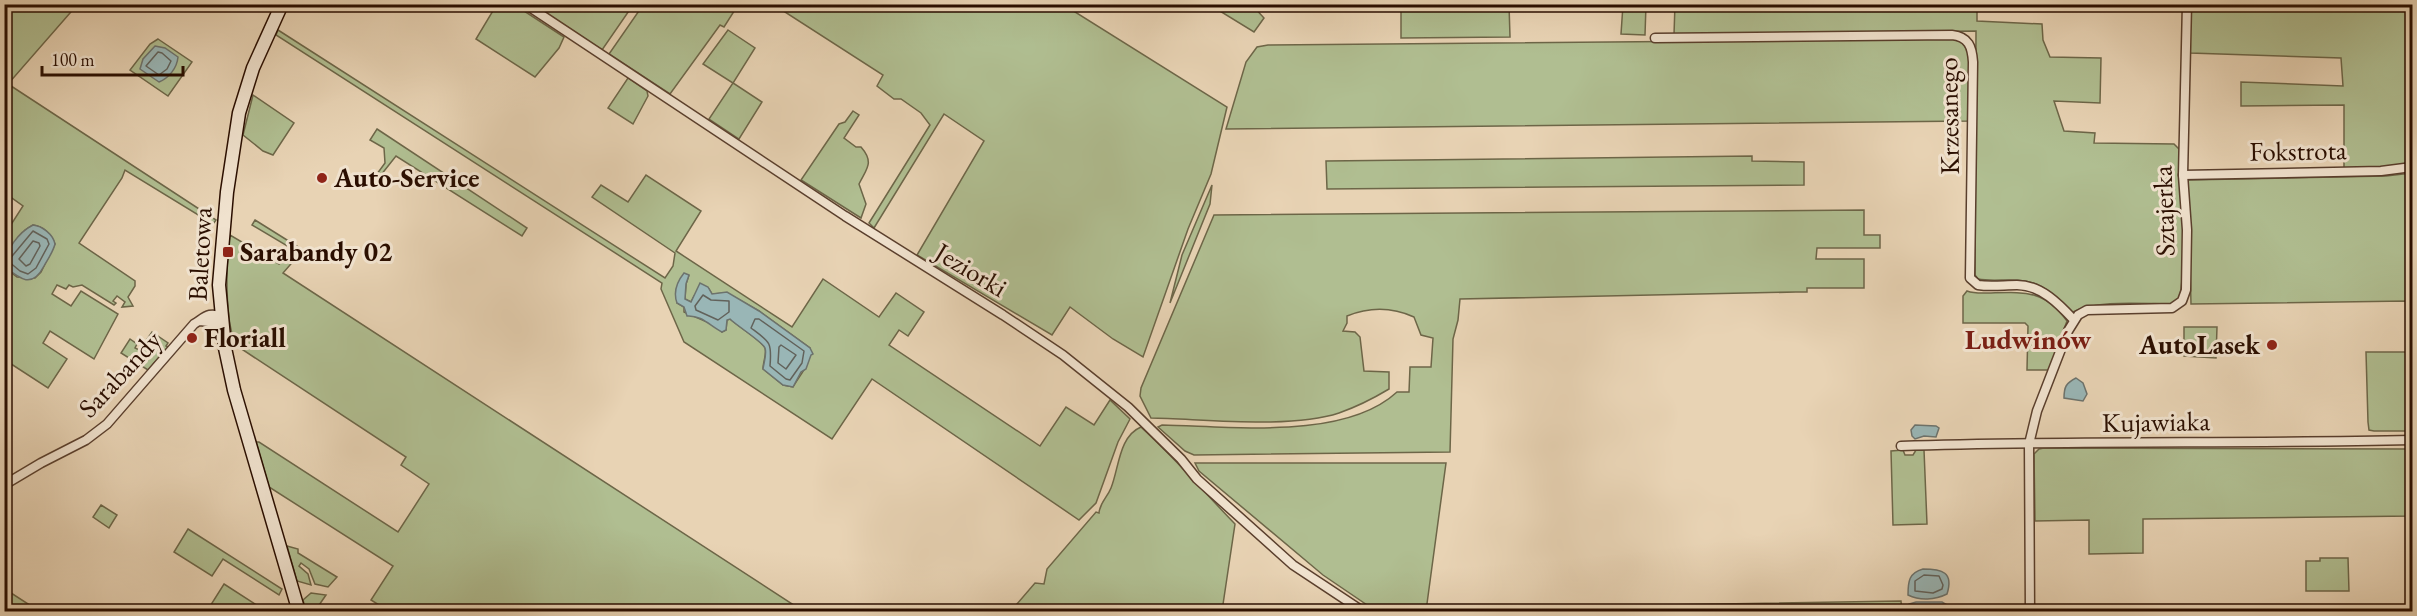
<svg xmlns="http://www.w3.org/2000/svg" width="2417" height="616" viewBox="0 0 2417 616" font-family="'EB Garamond',serif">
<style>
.green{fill:#b0be91;stroke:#6d6648;stroke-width:1.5;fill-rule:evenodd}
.water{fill:#99b6b6;stroke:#6d736d;stroke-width:1.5}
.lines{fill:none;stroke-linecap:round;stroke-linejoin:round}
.shore{stroke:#62625b;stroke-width:1.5}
.street-casing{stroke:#5a3f2d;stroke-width:11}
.secondary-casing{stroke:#2a0e00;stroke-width:15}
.street{stroke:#f0e2ce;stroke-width:8}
.secondary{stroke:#f0e2ce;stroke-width:12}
.poi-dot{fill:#8f2418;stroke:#f0e2ce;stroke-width:2}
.labels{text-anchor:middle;stroke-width:6;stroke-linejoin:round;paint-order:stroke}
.street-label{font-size:27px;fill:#2a0e00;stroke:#f0e2ce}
.poi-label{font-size:27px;font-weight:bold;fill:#2a0e00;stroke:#f0e2ce;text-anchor:start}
.neighbourhood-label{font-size:28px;font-weight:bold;fill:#7a1f14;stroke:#f0e2ce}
</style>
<rect width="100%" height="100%" fill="#e8d3b4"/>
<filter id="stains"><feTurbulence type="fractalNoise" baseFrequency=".00333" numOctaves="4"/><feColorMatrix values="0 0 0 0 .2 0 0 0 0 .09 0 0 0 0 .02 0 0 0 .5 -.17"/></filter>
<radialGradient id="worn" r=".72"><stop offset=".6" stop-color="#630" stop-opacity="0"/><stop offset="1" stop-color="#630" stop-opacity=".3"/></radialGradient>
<!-- green -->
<g class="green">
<path d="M497 4 515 5 564 37 559 48 535 77 476 39Z"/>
<path d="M1675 4 1977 5V21L2042 24 2043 40 2050 57 2101 58 2100 103 2054 101 2064 131 2095 133 2094 143 2174 144 2180 150 2184 263 2180 297 2172 304C2144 304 2096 299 2071 313 2059 299 2045 284 2025 281 2010 278 1994 282 1978 279L1975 275 1976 31 1674 35Z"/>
<path d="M5 5H77L8 84 216 220 213 224 125 170 122 178 79 243 135 281V286L128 297 133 306 122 307 125 302 117 296 113 301 116 303 114 305 82 285 73 287 69 285 66 289 57 285 52 294 71 306 81 291 118 314 94 359 50 331 43 343 67 359 48 388 5 360 4 267 17 277 35 278 41 272 55 244C51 234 43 226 33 225L25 230 5 257V234L23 206 5 193Z"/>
<path d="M534 5H633L602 50Z"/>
<path d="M643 5H738L724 27 720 25 670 94 609 54Z"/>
<path d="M774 5H1064L1227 107 1211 174 1188 229 1143 357 1113 339 1070 307 1052 335 917 255 984 141 944 114 874 228 869 223 930 125 921 113 901 99H894L877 86 883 75Z"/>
<path d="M1210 5H1252L1264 18 1254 32Z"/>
<path d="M1401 5H1509L1510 37 1401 38Z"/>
<path d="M1623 5H1646L1645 35 1621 34Z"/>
<path d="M2190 5H2412V164L2396 168H2344V105L2241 106V82L2343 86 2341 58 2190 53Z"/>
<path d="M278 30 665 278 673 266 675 253 592 197 601 185 628 202 646 175 701 211 676 251 792 327 823 279 879 317 896 293 924 312 908 336 899 330 889 345 1040 446 1066 407 1094 425 1110 400 1130 419 1118 442 1096 503 1079 520 872 379 832 439 684 342 661 289 662 283 276 35ZM689 275 686 284 685 299 691 302 694 296 709 289 712 294 727 293 759 311 810 348C811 364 801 373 793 387L783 385 763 369C763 362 767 354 765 348 763 342 738 326 730 319L727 320 726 330 722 332 714 325 684 312V307L677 303Z"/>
<path d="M728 30 755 48 733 83 762 102 739 139 709 119 733 83 703 64Z"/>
<path d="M158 39 192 62 168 96 130 70 150 44Z"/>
<path d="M1951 39 1960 40 1969 52 1970 121 1226 129 1246 62 1257 47 1268 45Z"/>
<path d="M628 78 647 91 648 96 633 124 608 108Z"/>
<path d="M253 95 294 123 273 155 263 151 243 135Z"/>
<path d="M853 111 859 115 844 138 856 147H861C875 163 866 169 859 184L866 204 861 218 801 180 839 124 845 122Z"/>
<path d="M377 129 527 228 522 236 396 156 377 180 374 178 385 163 384 148 370 140Z"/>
<path d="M1752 156V161L1804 162V185L1327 189 1326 161Z"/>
<path d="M2412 173V431H2374L2369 430 2368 422 2366 352H2409L2407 301 2191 304 2188 180 2386 176Z"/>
<path d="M1212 185 1210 204 1170 303 1182 255Z"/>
<path d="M1864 210V235H1880V248H1817L1816 259H1864V288H1807V292H1796L1460 299 1458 320 1453 339 1450 452 1194 455 1185 451 1158 427 1162 425C1229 426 1344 441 1397 392H1409L1410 367H1431L1433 338 1421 335 1414 317C1392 307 1369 307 1347 316V323L1343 331 1355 332 1360 337 1364 371 1389 372V389C1374 398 1356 407 1339 413 1291 429 1204 419 1151 418L1140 396 1141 388 1214 215Z"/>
<path d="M255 220 303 250 283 273 803 611 390 612 371 600 393 566 269 487 256 442H259L398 532 429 484 401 465 406 457 237 346C224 325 226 260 230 235L279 264 296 251 252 225Z"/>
<path d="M1967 291C1975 294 1982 293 1991 293 2025 292 2045 290 2067 321L2049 370H2027L2028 326 2025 323H1963V296Z"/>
<path d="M2184 327H2217L2216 358 2184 356Z"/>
<path d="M152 332 168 343 166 346 168 347 148 370 121 353 130 339 137 344 135 348 143 352 148 344 145 342Z"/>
<path d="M1141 427C1174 457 1204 492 1235 524L1222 611 1010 612 1035 583 1044 584 1047 569 1096 512 1099 513C1100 502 1107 498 1111 488 1119 468 1119 436 1141 427Z"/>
<path d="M2044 448 2412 449V516L2143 519V553L2089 554V520L2035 521 2034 454 2039 449Z"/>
<path d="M1903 450 1905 455H1913L1916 450H1924L1927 524 1893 525 1891 451Z"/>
<path d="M1195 463H1446L1426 611H1376L1323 575 1199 471Z"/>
<path d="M101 505 117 515 109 528 93 517Z"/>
<path d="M188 529 282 589 279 595 223 559 212 576 174 552Z"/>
<path d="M287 546 298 549V553L337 577 328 587 315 584 309 569 301 563 299 566 308 574 311 585 297 581Z"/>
<path d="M2320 558H2348L2349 591H2306V561H2320Z"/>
<path d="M224 584 266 611H207Z"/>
<path d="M4 589H5L39 611H5Z"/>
<path d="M311 593 326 595 315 611H306L303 600Z"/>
<path d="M1901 601 1902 612H1602V606Z"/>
</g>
<!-- water -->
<g class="water">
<path d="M155 46 165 48 178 57C177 68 169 78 159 82L140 69 143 59Z"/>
<path d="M33 225C42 226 53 234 55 244 53 252 48 259 44 266 32 289 20 279 5 267 4 251 19 232 33 225Z"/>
<path d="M684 273 689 275 686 284 685 299 691 302 700 283 708 287 712 294 727 292 759 311 810 348 813 354 811 355 806 369 801 372 793 387 783 385 763 369C764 362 767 354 765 348 763 342 737 326 730 319L727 320 726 330 722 332C710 326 702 315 687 316L684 307 677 303C673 292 676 283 684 273Z"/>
<path d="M2076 378 2083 383 2087 394 2083 401 2064 398C2064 387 2066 383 2076 378Z"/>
<path d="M1915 425 1936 426 1939 428 1936 437 1924 436 1915 439 1912 436 1911 430Z"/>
<path d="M1923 569C1942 569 1954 572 1947 594 1935 600 1920 601 1908 595 1908 581 1909 573 1923 569Z"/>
<path d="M1916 602H1942L1947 605 1946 611H1909V604Z"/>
</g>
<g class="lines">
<!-- shore -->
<g class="shore">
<path d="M158 52 162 53 171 61 167 69 159 75 146 66Z"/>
<path d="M33 231 47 239 49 244 36 268 28 274 20 271 8 261Z"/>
<path d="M33 241 39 243 40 246 30 264 26 266 19 259Z"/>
<path d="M703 295 711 300 729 301V312L718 320 696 310 695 306Z"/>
<path d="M755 319H759L804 351 802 363 790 380 786 379 770 366C772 342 770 342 751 328Z"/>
<path d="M781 345 796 355 786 369 778 363 779 347Z"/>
<path d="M1924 575 1939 576 1943 585 1942 589 1933 593 1915 591V581Z"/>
</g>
<defs>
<g id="street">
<path d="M525 4 845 216 1003 315 1063 355 1128 407 1181 459 1197 479 1293 565 1364 612"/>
<path d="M1655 38 1952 35C1969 37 1972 47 1973 62L1970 278 1978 285C1991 287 2004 285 2017 285 2041 285 2059 304 2074 320"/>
<path d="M2183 175 2381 171 2412 167"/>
<path d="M1901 446C2071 440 2242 444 2412 440"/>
<path d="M4 485 41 463 86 440 107 424 194 324C204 318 210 310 222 318L217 323 200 321"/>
<path d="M2030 612 2029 444 2037 411 2068 331 2078 315 2087 310 2172 308 2182 301 2186 290 2187 230 2183 175 2187 4"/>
</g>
<path id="secondary" d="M282 4 253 68 239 113 227 192 219 285 225 348 234 390 299 612"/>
</defs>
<!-- street casing -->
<use href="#street" class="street-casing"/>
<!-- secondary casing -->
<use href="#secondary" class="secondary-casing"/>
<!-- street -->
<use href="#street" class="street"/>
<!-- secondary -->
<use href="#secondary" class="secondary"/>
</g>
<!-- markers -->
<g class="poi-dot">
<circle cx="322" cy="178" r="6"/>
<rect x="222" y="246" width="12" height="12" rx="3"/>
<circle cx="192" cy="338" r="6"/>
<circle cx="2272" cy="345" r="6"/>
</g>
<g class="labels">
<!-- street labels -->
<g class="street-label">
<text transform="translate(1949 116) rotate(-91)" y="9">Krzesanego</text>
<text transform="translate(2298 151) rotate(-1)" y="9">Fokstrota</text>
<text transform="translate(2164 211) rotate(-92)" y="9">Sztajerka</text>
<text transform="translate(200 254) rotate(-87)" y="9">Baletowa</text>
<text transform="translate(971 270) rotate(31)" y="9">Jeziorki</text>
<text transform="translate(120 374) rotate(-47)" y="9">Sarabandy</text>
<text transform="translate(2156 422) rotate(-1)" y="9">Kujawiaka</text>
</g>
<!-- poi labels -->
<g class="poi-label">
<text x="334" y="187">Auto-Service</text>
<text x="240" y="261">Sarabandy 02</text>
<text x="204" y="347">Floriall</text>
<text x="2260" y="354" text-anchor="end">AutoLasek</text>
</g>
<!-- neighbourhood labels -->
<g class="neighbourhood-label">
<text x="2028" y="349">Ludwinów</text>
</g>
</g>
<!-- margin -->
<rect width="2417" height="616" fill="none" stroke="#e8d3b4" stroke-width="24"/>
<rect x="6" y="6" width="2405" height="604" fill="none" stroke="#2a0e00" stroke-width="3"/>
<rect x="12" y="12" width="2393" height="592" fill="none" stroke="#2a0e00" stroke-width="1.5"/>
<!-- scale -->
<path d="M42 66v9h141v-9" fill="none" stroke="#2a0e00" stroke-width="3"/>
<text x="51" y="66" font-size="18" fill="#2a0e00" stroke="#f0e2ce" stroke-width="4.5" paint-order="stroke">100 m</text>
<rect width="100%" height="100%" filter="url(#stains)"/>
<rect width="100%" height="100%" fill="url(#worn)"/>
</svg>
